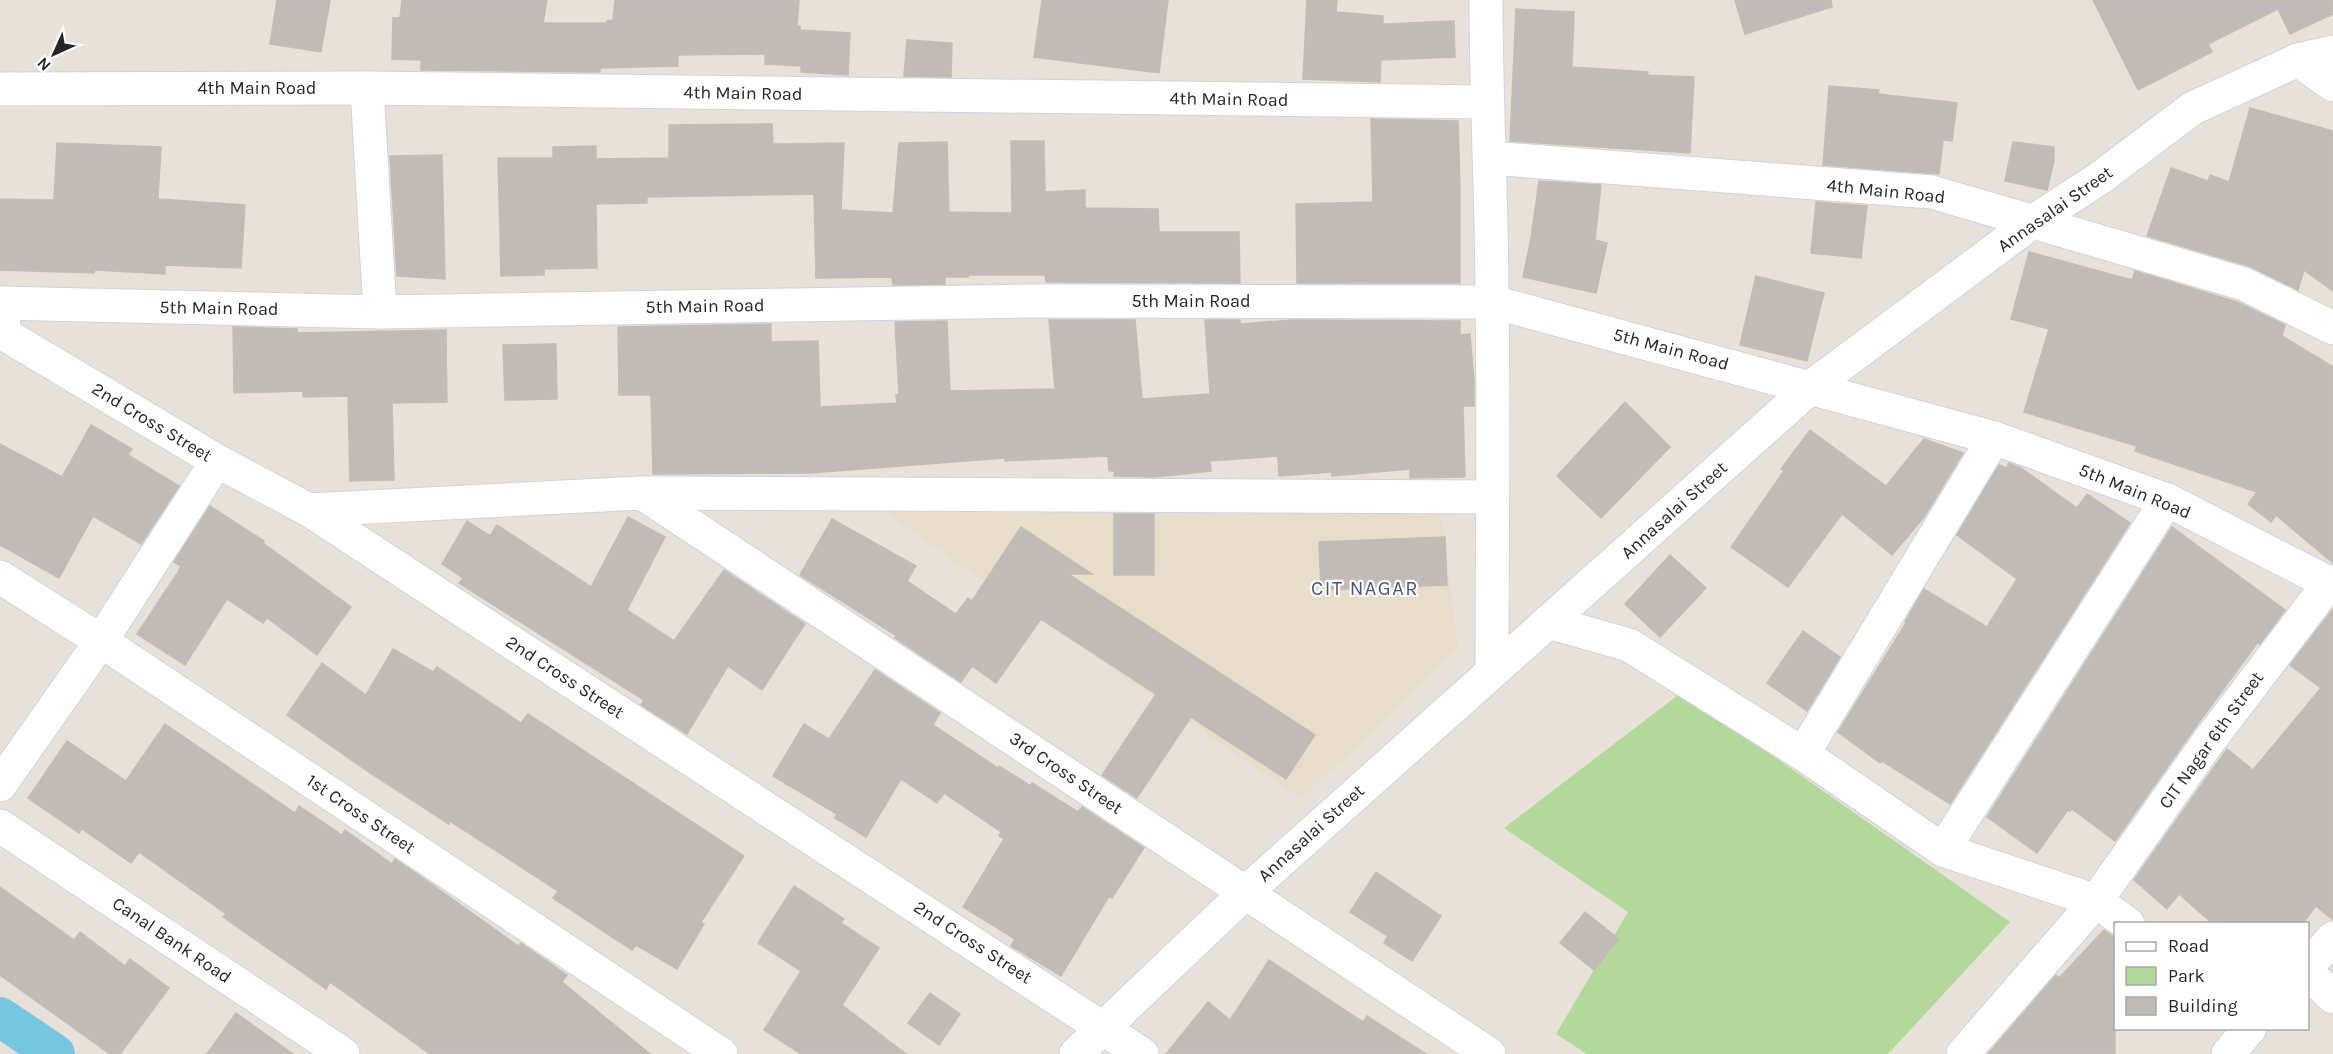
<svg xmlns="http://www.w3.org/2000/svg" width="2333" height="1054" viewBox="0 0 2333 1054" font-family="Karla,sans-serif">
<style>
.education{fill:#e8ddca}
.green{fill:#b2d99a}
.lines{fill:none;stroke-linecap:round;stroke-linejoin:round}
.canal{stroke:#75c7e0;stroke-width:40}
.building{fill:#c0bbb6;stroke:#c2bdb3;stroke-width:1.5}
.minor-casing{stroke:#cfd2de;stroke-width:35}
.minor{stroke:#fff;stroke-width:33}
.labels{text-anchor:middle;stroke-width:4.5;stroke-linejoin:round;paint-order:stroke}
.street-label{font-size:18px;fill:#262626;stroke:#fff}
.neighbourhood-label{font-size:20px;letter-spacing:1.5px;fill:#4c5472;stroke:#fff}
</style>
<rect width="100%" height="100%" fill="#e8e1d9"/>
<!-- education -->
<path class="education" d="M852 490 1439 500 1458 646 1301 799Z"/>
<!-- green -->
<path class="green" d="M1682 692 2010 922 1888 1054H1587L1556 1034 1628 912 1504 828Z"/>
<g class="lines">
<!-- canal -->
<path class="canal" d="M0 1017 55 1054"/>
</g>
<!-- building -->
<g class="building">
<path d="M277 0H330L321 52 270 44Z"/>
<path d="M402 0H547L543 23H607V21L613 20 615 0H799L797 26H800V30L850 33 848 75 801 72V66L765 64V54L678 55V66L600 68V72L421 70V60L392 59 393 18H400Z"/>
<path d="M1042 0H1168L1159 73 1034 57Z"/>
<path d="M1307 0H1337L1336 12 1383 16V24L1454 21 1455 57 1381 60 1380 82 1303 79Z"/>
<path d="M1735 0H1831L1832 7 1745 34Z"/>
<path d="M2093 0H2333V14L2290 34 2278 9 2208 44 2212 52 2138 90Z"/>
<path d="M1516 9 1574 12 1572 67 1648 72 1647 75 1694 77 1690 153 1510 141Z"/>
<path d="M907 40 952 43 951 77 904 76Z"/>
<path d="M1829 86 1879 90 1878 94 1957 103 1952 141 1943 140 1939 174 1823 165Z"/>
<path d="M2250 108 2333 131V291L2304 270 2298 290 2249 266 2147 236 2171 168 2208 181 2210 175 2229 182Z"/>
<path d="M1371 119 1458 121 1460 189V283H1297L1296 204 1373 202Z"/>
<path d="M772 124 773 144 844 143 841 210 893 213 899 143 947 142 949 212 1012 213 1011 141H1044L1045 192 1085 190V208L1158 209 1159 232H1239L1240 283 1046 282 1045 275H968V277H945V284L893 285 892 277 816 278 814 194 647 197V203L596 204 597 268 544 269V275L501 276 498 158H553V147L596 146V159L669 158V125Z"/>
<path d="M2013 142 2054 147V161L2047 190 2005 181Z"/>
<path d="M57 143 161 147 158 199 245 205 241 268 165 265V274L95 270 94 273 0 270V199L54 200Z"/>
<path d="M442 155 445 279 397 276 390 156Z"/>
<path d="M1539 181 1601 185 1595 240 1607 243 1596 293 1523 277 1531 238Z"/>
<path d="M1816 202 1867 206 1861 258 1811 253Z"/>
<path d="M2029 252 2132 280 2135 271 2237 302 2285 325 2282 336 2333 367V563L2276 515 2271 522 2248 504 2257 492 2135 451 2137 446 2024 412 2049 329 2011 319Z"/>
<path d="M1756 276 1824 293 1807 361 1740 345Z"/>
<path d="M1049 320H1135L1142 399 1210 394 1205 320H1240V324L1293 320 1460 321V335L1470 334 1474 382V406H1463L1465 477 1410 478V469L1332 476V472L1279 476 1278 456 1210 461 1211 471 1155 477 1114 476 1115 471H1109L1108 456 1005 461V458L810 473 653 474 651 395H619L618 327 771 324V342L818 341 820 407 897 403 896 395 899 394 895 322 947 321 950 391 1055 389Z"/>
<path d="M233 327 297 329V333L446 330 447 402 392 403 394 480 350 481 348 396 303 397V391L234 393Z"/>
<path d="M556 344 557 399 505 400 503 345Z"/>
<path d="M1625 402 1670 447 1601 518 1557 476Z"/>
<path d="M91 425 132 449 128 455 179 486 141 544 93 516 59 578 0 545V444L62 477Z"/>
<path d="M1810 430 1886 486 1924 439 1963 453 1924 517 1892 555 1842 514 1788 587 1731 547 1784 471 1781 469Z"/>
<path d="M2009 463 2021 468 2077 508 2087 494 2130 523 1950 804 1882 761 1880 763 1838 732 1906 623 1905 622 1924 589 1987 627 2017 579 1957 535 1999 465 2007 468Z"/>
<path d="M210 506 264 541 263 543 351 607 317 655 267 618 263 623 227 599 185 665 137 634 178 572 181 566 174 562Z"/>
<rect x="1114" y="514" width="40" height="61"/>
<path d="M628 517 665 537 627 610 674 641 724 570 805 624 762 690 728 666 687 734 641 705 644 700 459 583 463 578 442 564 467 521 490 536 497 525 591 587Z"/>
<path d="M832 519 916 566 907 581 956 614 968 598 972 601 1021 527 1092 574H1068L1315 735 1286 779 1191 717 1137 798 1102 775 1156 694 1041 619 996 683 972 666 961 682 895 638 897 636 800 575Z"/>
<path d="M2172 527 2285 610 2260 644 2258 642 2197 725 2115 841 2072 809 2070 811 2068 810 2037 853 1987 817Z"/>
<path d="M1445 537 1447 585 1321 590 1319 542Z"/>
<path d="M1670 555 1706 588 1660 637 1625 604Z"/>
<path d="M2333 609V920L2316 906 2302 924H2213L2179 894 2167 909 2134 880 2227 749 2253 770 2321 688 2290 665Z"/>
<path d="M1803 631 1840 657 1807 711 1767 683Z"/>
<path d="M393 649 433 672 437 667 521 723 528 714 744 856 701 922 704 924 677 969 636 945 632 950 553 898 558 891 450 821 449 824 370 773 287 715 322 663 366 695Z"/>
<path d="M875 670 940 713 933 725 998 768 999 766 1031 786 1032 783 1078 812 1082 807 1144 848 1112 898 1109 896 1061 976 1011 946 1015 939 963 907 1004 839 999 836 1001 832 944 793 937 803 901 779 866 837 835 818 837 814 773 776 804 724 829 739Z"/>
<path d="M165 724 295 813 299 806 342 835 345 830 392 864 395 859 430 883 518 946 521 943 535 953 567 975 562 982 650 1054H430L330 982 326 989 223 917 226 914 139 852 131 863 82 829 79 833 28 798 67 741 126 781Z"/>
<path d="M1376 872 1441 916 1412 961 1384 943 1388 936 1350 912Z"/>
<path d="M794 886 844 919 841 923 879 948 842 1005 906 1054H801L764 1030 801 971 758 943Z"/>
<path d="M0 887 74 940 80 932 125 966 130 959 169 988 120 1054H110L0 975Z"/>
<path d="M1585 912 1619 939 1594 970 1560 943Z"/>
<path d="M2104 930 2115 938V1054H1988L2056 975 2059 978Z"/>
<path d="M1269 960 1363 1022 1367 1016 1426 1054H1166L1208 1002 1230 1020Z"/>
<path d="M930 993 960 1014 939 1045 908 1023Z"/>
<path d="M236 1013 293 1054H207Z"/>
</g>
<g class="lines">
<defs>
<g id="minor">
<path d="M1486 0C1486 100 1492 200 1492 301 1494 424 1492 547 1492 670"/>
<path d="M2298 60 2333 85"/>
<path d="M367 88 380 312"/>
<path d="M0 89 367 88 1486 102"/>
<path d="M1490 158 1932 192 2244 284 2333 328"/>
<path d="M0 303 380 312 1036 301 1493 302 1994 438 2167 500 2333 585"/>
<path d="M3 303 4 334 217 461 309 510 1142 1054"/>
<path d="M642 493 1489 1054"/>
<path d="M309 510 642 493 1491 497"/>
<path d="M0 577 101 641 721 1054"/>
<path d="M1548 622 1629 645 1803 754 1943 850 2096 901 2128 924"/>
<path d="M1803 754 1994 438"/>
<path d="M0 785 101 641 217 461"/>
<path d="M0 826 343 1054"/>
<path d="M1943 850 2167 500"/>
<path d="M2308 966 2333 938"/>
<path d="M2308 973 2333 997"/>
<path d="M1076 1054 1245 893 1811 387 2034 221 2100 178 2193 108 2298 60 2333 52"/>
<path d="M1963 1054 2096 901 2206 745 2330 582"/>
<path d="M2228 1054 2250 1028"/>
</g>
</defs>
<!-- minor casing -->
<use href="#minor" class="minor-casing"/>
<!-- minor -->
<use href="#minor" class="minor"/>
</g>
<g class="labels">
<!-- street labels -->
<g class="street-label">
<text x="257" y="94">4th Main Road</text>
<text transform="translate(743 93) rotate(1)" y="6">4th Main Road</text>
<text transform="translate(1229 99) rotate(1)" y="6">4th Main Road</text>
<text transform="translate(1886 191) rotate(6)" y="6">4th Main Road</text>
<text transform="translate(2055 209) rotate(-35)" y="6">Annasalai Street</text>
<text x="1191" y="307">5th Main Road</text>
<text transform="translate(705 306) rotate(-1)" y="6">5th Main Road</text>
<text transform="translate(219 308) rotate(1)" y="6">5th Main Road</text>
<text transform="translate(1671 349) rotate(15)" y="6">5th Main Road</text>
<text transform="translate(152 422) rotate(31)" y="6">2nd Cross Street</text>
<text transform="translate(2135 491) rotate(22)" y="6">5th Main Road</text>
<text transform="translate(1674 510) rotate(-42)" y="6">Annasalai Street</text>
<text transform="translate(565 677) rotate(33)" y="6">2nd Cross Street</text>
<text transform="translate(2211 740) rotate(-54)" y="6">CIT Nagar 6th Street</text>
<text transform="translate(1066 773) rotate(34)" y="6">3rd Cross Street</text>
<text transform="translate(361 814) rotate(34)" y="6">1st Cross Street</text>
<text transform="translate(1311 833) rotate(-42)" y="6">Annasalai Street</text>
<text transform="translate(172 940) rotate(34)" y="6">Canal Bank Road</text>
<text transform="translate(973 942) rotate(33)" y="6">2nd Cross Street</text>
</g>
<!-- neighbourhood labels -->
<g class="neighbourhood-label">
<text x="1365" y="595">CIT NAGAR</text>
</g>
</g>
<!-- legend -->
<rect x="2114" y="922" width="195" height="108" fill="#ffffff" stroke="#a8a8a8" stroke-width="1.5"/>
<rect x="2126" y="942" width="30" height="9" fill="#ffffff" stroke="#a8a8a8" stroke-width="1.5"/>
<text x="2168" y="952" font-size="18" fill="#262626">Road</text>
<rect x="2126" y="967" width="30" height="18" fill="#b2d99a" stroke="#a8a8a8" stroke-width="1.5"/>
<text x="2168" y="982" font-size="18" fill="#262626">Park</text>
<rect x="2126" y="997" width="30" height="18" fill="#c0bbb6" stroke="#a8a8a8" stroke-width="1.5"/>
<text x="2168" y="1012" font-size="18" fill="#262626">Building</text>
<!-- north arrow -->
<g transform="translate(54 54) rotate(225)" stroke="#ffffff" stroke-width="4.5" paint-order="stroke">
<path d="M0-4.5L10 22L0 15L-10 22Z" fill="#262626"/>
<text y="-9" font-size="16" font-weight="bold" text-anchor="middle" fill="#262626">N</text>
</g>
</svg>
